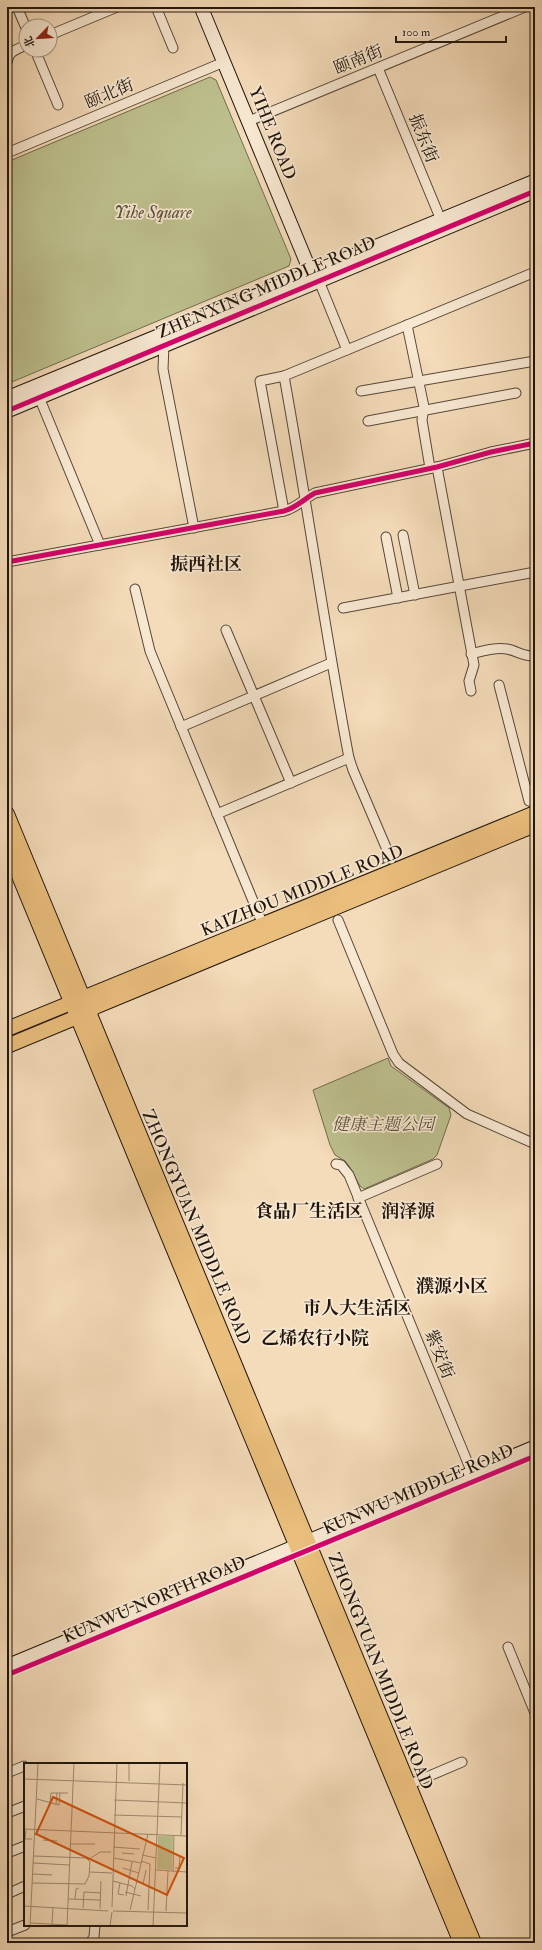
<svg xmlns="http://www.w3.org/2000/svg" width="542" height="1950" viewBox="0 0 542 1950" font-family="'IM FELL Double Pica','Noto Serif SC',serif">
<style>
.green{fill:#bdc08e;stroke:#6f6b4e}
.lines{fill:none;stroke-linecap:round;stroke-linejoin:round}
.street-casing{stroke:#564738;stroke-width:11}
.secondary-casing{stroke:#21160d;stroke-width:15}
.primary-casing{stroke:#21160d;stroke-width:16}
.street{stroke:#f8e8d2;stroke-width:9}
.secondary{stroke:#f8e8d2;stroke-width:13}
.primary{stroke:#eabe7c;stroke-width:14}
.cycleway-casing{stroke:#f8e8d2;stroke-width:8}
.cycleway{stroke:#d6006c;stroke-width:5}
.labels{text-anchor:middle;stroke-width:3.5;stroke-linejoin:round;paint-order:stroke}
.street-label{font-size:17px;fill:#21160d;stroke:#f8e8d2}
.park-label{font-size:17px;font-style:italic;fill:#58523a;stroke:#f8e8d2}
.neighbourhood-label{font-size:18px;font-weight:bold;fill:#21160d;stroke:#f8e8d2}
.inset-road{fill:none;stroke:#a08c74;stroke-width:1}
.view{fill:#d4520c;fill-opacity:0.15;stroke:#d4520c;stroke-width:2}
.inset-edge{fill:none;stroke:#21160d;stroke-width:2}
</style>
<rect width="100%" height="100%" fill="#f4dbb9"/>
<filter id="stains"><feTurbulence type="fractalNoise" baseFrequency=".005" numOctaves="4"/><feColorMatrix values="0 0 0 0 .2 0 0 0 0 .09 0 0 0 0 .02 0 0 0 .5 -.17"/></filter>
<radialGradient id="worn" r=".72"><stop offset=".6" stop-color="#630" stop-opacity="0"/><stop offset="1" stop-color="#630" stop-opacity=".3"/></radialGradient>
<!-- green -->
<g class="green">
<path d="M210 77 216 80 291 259 289 266 7 384V162Z"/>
<path d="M388 1058 391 1066 449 1108 451 1115 437 1155 433 1159 364 1189 360 1186 349 1166 345 1161 335 1155 330 1145 313 1090Z"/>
</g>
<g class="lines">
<defs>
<g id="street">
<path d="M17 7 26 28"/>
<path d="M156 7 173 48"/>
<path d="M50 35 117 7"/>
<path d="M35 50 58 105"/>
<path d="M7 63C8 51 16 50 26 45"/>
<path d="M378 68 441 220"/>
<path d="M249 121 525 7"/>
<path d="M7 153 224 62"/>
<path d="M319 281 347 350"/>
<path d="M407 325 424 407 422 420 430 468"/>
<path d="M164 345 163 369 194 528"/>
<path d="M284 376C307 503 325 631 349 758L353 770 391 859"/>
<path d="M361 391 535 361"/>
<path d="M39 397 100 545"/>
<path d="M368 421 516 393"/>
<path d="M437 467 474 665 469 681 471 691"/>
<path d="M284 511 260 381 284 376 535 272"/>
<path d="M403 535 415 595"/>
<path d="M386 537 398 598"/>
<path d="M7 562 284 511C296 508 304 499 315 493L437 467 491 452 535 443"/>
<path d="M135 589 150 651 159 673 263 925"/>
<path d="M343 608 535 572"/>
<path d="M226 630 291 783"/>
<path d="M471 654C483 651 495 647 507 649 517 651 524 657 535 656"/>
<path d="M499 685 529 801"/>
<path d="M181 727 331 663"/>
<path d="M217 814 349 758"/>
<path d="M338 920 393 1054 399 1063 467 1114 535 1144"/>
<path d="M336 1164 341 1165 349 1175 472 1473"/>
<path d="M358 1198 437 1164"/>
<path d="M508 1647 535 1713"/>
<path d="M7 1773 24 1766"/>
<path d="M408 1785 462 1762"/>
<path d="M7 1813 25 1806"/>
<path d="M7 1853 25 1846"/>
<path d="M7 1894 25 1886"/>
<path d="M7 1932 25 1925"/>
<path d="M90 1943 94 1937 95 1925"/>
</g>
<g id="secondary">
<path d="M201 7 311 273"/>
<path d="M7 398 535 181"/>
<path d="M7 411 535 191"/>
<path d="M7 1666 535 1447"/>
</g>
<g id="primary">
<path d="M7 814 474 1943"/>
<path d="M7 847 461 1943"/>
<path d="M7 1029 535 813"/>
<path d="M7 1046 77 1017 97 1006 535 825"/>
</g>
</defs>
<!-- street casing -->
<use href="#street" class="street-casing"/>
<!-- secondary casing -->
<use href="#secondary" class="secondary-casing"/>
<!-- primary casing -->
<use href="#primary" class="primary-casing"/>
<!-- street -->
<use href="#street" class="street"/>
<!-- secondary -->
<use href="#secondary" class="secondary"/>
<!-- primary -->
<use href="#primary" class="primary"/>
<defs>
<g id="cycleway">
<path d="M7 411 535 191"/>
<path d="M7 562 284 511C296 508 304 499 315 493L437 467 491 452 535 443"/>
<path d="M7 1675 535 1456"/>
</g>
</defs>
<!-- cycleway casing -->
<use href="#cycleway" class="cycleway-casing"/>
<!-- cycleway -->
<use href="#cycleway" class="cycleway"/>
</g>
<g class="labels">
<!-- street labels -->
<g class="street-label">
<text transform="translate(358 59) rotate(-22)" y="6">颐南街</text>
<text transform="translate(109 93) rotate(-23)" y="6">颐北街</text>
<text transform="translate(273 133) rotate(68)" y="6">YIHE ROAD</text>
<text transform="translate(424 138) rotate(68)" y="6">振东街</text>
<text transform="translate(266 287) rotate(-23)" y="6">ZHENXING MIDDLE ROAD</text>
<text transform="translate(302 890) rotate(-22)" y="6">KAIZHOU MIDDLE ROAD</text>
<text transform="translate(197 1227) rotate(67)" y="6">ZHONGYUAN MIDDLE ROAD</text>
<text transform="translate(440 1354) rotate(68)" y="6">紫安街</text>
<text transform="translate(418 1489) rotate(-23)" y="6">KUNWU MIDDLE ROAD</text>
<text transform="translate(154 1599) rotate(-23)" y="6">KUNWU NORTH ROAD</text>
<text transform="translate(381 1671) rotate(68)" y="6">ZHONGYUAN MIDDLE ROAD</text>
</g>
<!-- park labels -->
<g class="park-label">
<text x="153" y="218">Yihe Square</text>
<text x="383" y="1130">健康主题公园</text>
</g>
<!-- neighbourhood labels -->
<g class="neighbourhood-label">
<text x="206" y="570">振西社区</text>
<text x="309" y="1217">食品厂生活区</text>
<text x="408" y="1217">润泽源</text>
<text x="452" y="1292">濮源小区</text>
<text x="357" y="1314">市人大生活区</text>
<text x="315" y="1344">乙烯农行小院</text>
</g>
</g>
<!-- overview -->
<g transform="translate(24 1763)">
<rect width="163" height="163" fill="#f4dbb9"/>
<path d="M134 73H149L148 107 133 106Z" fill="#bdc08e"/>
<path class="inset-road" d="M0 16 163 22M105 18V0M13 36 35 42 36 30M90 37 163 40M26 39 27 30H44M32 42 33 30M90 52 158 54M0 66 163 73M2 67 1 76H8M157 72 159 20M19 77 33 78M46 81H71M89 84 116 86M98 90 110 91M118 92 132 95M90 95 117 100M64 97 76 89H87M117 98 126 101 124 147M9 100 45 102M99 105 115 110M151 105H155L156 94 152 91M132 107 163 109M149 108 150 72M66 109 88 110M9 111 28 112M89 118 108 123 111 126M8 120 61 121 65 113 66 99 62 95 10 93M96 120 94 131 100 132M119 121 122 107M101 129 117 133M102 133 108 99M44 136 76 137M51 136 52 126 55 125M0 143 84 148M88 144 93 0M59 145 60 129 77 130M76 146 77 118M106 147 124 71M89 148 163 150M142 148 144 108M7 160 43 162M28 162 29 144M6 163 14 0M43 163 50 0M86 163 88 149M129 163 136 0"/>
<path class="view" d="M29 34 160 95 143 132 12 71Z"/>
<rect width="163" height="163" class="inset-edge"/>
</g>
<!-- margin -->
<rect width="542" height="1950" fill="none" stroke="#f4dbb9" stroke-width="24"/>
<rect x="8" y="8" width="526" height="1934" fill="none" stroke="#21160d" stroke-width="2"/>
<rect x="12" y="12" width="518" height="1926" fill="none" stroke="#21160d"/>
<!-- north arrow -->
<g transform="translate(38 38) rotate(245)"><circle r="19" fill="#f8e8d2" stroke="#a29483"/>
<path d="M0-3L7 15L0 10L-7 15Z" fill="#8f2418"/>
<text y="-6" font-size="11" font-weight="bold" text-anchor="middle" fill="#21160d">北</text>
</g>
<!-- scale -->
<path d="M396 36v6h110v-6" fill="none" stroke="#21160d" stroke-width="2"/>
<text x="402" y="36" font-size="12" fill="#21160d" stroke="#f8e8d2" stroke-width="3" paint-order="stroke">100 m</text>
<rect width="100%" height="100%" filter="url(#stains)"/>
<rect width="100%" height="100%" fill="url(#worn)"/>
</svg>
